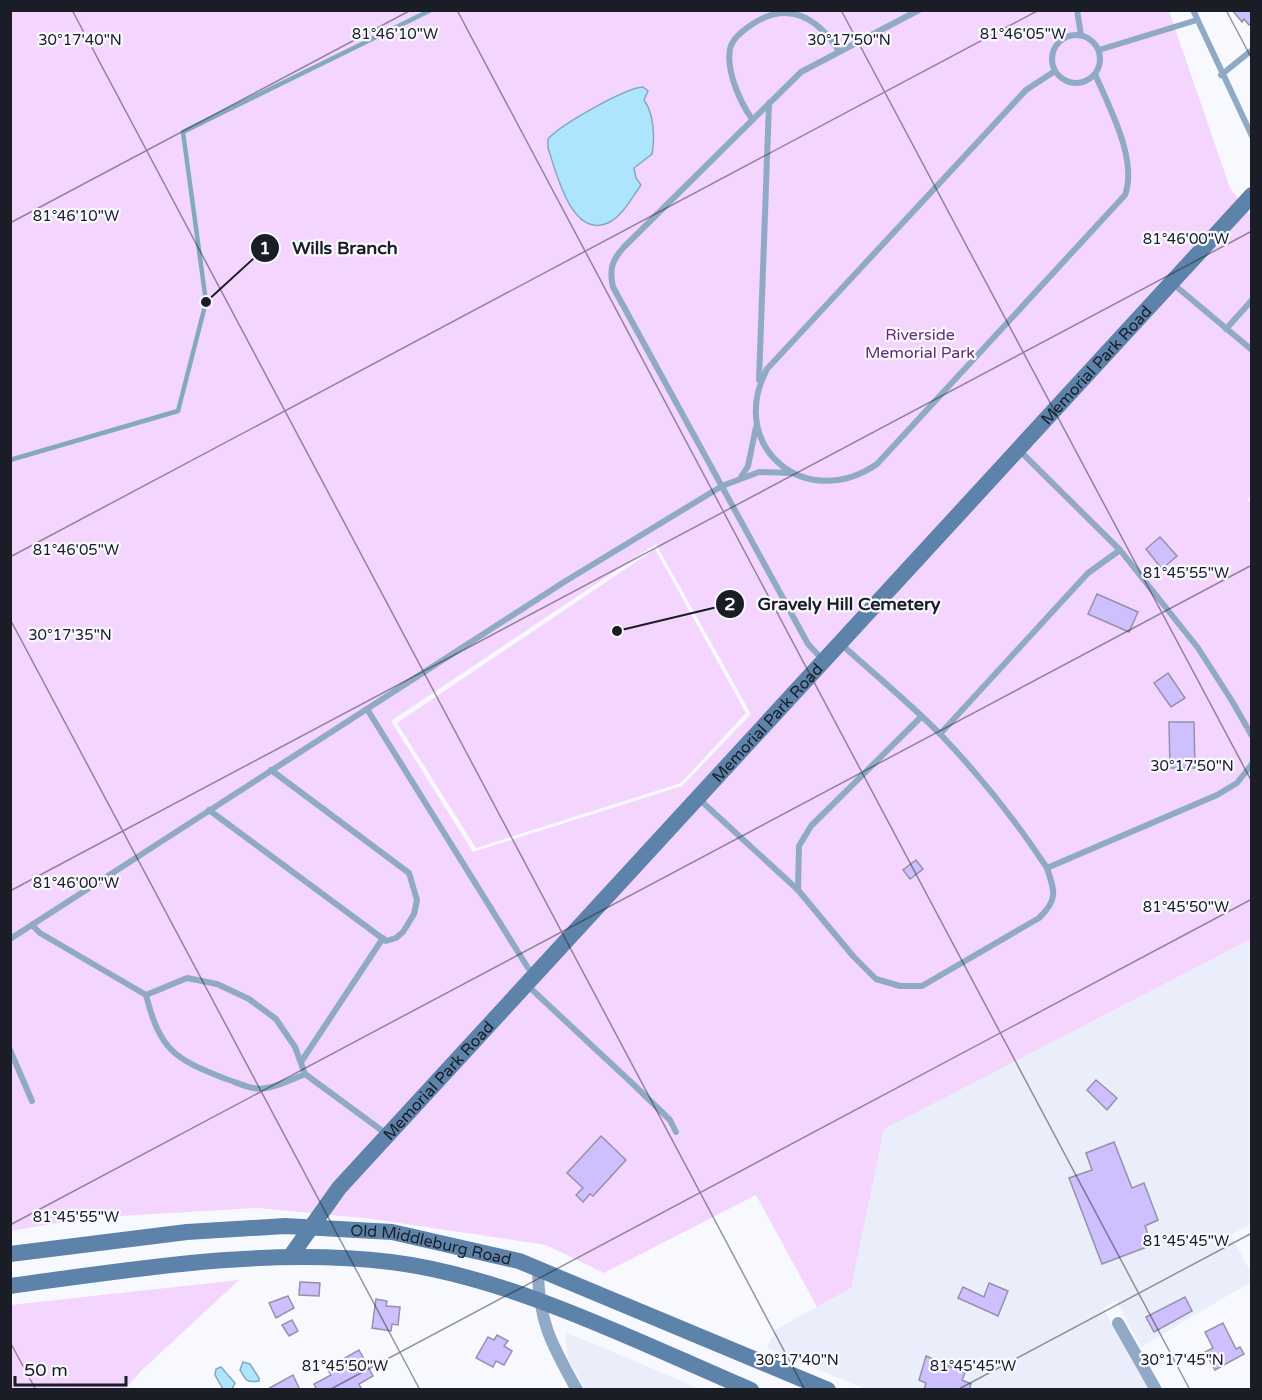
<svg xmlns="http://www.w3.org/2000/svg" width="1262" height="1400" viewBox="0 0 1262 1400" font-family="'Varela Round',sans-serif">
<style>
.built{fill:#eaeefb}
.green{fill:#f4d5fe;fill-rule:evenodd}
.water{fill:#aee5fe;stroke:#82a9bd;stroke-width:1.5}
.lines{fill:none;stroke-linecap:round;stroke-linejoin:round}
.stream{stroke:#82a9bd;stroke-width:4.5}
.building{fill:#cebfff;stroke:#9691a9;stroke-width:1.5}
.lane{stroke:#90aac6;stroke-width:6}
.street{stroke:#90aac6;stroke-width:12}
.secondary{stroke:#5d83ab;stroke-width:16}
.ticks{fill:none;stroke:#1a1d26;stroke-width:1.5;stroke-opacity:0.45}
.labels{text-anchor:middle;stroke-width:4.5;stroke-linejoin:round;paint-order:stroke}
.park-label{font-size:16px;fill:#682a7a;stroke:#f8f9ff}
.street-label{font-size:16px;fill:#1a1d26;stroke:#f8f9ff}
.ticks-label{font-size:15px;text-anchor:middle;fill:#1a1d26;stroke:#f8f9ff;stroke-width:4.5;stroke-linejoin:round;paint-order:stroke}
.leader{fill:none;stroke:#1a1d26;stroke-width:2}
.callout-dot{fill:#1a1d26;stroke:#f8f9ff;stroke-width:2}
.mark-label{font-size:18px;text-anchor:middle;font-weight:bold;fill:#fff}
.callout-label{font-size:18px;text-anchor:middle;font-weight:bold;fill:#1a1d26;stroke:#f8f9ff;stroke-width:4.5;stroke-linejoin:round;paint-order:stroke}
</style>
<rect width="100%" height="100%" fill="#f8f9ff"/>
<!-- built -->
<g class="built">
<path d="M1251 939V1224L1231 1235 1251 1273V1282L1141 1347 1116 1301 1103 1308 1149 1389H865L767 1348 775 1330 851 1288 883 1129Z"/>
<path d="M565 1332 701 1389H585L568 1358Z"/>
</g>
<!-- green -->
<g class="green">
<path d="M10 11H1169L1230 188 1251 216 1252 493 1248 499 1252 506 1251 939 884 1129 851 1288 817 1307 756 1195 604 1273 546 1245 373 1219 258 1208 86 1218 11 1231ZM656 544 751 714 682 786 473 852 391 721Z"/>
<path d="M655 549 746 713 681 783 476 848 397 723Z"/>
<path d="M239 1280 141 1371 125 1389H11V1305Z"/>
</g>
<!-- water -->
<g class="water">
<path d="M643 87 648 91 644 100C654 114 655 137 652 154L634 168 636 178 641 185C632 197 623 216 608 223 571 239 556 171 548 148V139C560 125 625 88 643 87Z"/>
<path d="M243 1362 250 1364 259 1378V1381C247 1383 246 1381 240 1370Z"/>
<path d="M221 1367 235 1383 232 1389H223L215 1375 216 1369Z"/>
</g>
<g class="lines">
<!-- stream -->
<path class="stream" d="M10 460 178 411 206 302 183 132 431 10"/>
</g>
<!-- building -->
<g class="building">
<path d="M1232 10H1252V23L1249 25 1244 19 1242 22Z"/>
<path d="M1160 537 1177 556 1162 569 1146 549Z"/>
<path d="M1097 594 1138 612 1129 632 1088 614Z"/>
<path d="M1168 673 1185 698 1171 707 1154 683Z"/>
<path d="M1169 722H1194L1195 768H1170Z"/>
<path d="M916 860 923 869 910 879 903 870Z"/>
<path d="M1096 1080 1117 1098 1107 1110 1087 1090Z"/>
<path d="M601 1136 626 1160 593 1196 590 1194 583 1202 576 1195 583 1188 567 1173Z"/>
<path d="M1114 1142 1132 1188 1144 1183 1158 1220 1145 1226 1152 1245 1102 1264 1069 1178 1092 1170 1086 1153Z"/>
<path d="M300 1282 320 1283 319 1296 299 1295Z"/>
<path d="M989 1283 1008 1291 998 1316 958 1298 963 1287 984 1297Z"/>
<path d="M288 1296 294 1308 276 1318 269 1303Z"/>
<path d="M1185 1297 1192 1311 1154 1332 1146 1317Z"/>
<path d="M376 1299 387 1301 386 1306 400 1307 398 1325 392 1324 391 1331 372 1328Z"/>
<path d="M292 1320 298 1331 289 1336 282 1325Z"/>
<path d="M1223 1323 1236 1349 1240 1347 1244 1354 1215 1370 1205 1352 1213 1348 1205 1332Z"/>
<path d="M497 1335 508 1341 504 1346 512 1351 504 1365 496 1361 493 1367 476 1358 488 1337 494 1340Z"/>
<path d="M359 1350 373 1376 359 1384 362 1390H317L314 1384 331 1375 327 1368Z"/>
<path d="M926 1356 965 1373 962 1380 971 1384 969 1390H924L926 1383 919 1380Z"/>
<path d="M293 1375 300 1390H266Z"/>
</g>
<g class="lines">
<!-- lane -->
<g class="lane">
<path d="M1077 10 1081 35"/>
<path d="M1193 10 1252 136"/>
<circle cx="1076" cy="59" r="24"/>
<path d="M1099 50 1197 20"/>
<path d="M1055 71 1026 90 767 369C726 447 806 513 877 464L1125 195C1138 160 1109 107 1095 74"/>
<path d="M1221 75 1252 50"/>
<path d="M752 119C740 102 726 71 730 49 732 39 742 31 751 25 788 0 817 17 839 51"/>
<path d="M1172 283 1252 350"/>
<path d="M1226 329 1252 300"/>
<path d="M759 380 769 103"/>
<path d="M1019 450 1120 550 1198 648 1232 701 1252 736"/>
<path d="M741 477 748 466 756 427"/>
<path d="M841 644C874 674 911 704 942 736 981 777 1016 821 1047 868L1217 795 1237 783 1252 764"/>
<path d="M822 659 808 644 613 287C609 269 612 260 624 247L801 72 919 10"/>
<path d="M367 709 528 968 535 974"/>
<path d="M940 734 1088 573 1120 550"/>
<path d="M699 799 798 890 853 956 876 979 900 986H922L1039 918C1058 900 1055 892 1047 868"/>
<path d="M209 810 386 941 396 938 403 932 414 914 417 900 409 873 271 770"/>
<path d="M798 890 799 846 811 826 921 717"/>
<path d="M32 925 40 933 146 995 187 978 217 984 249 999 276 1019 295 1047 305 1074 388 1135"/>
<path d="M10 939 564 582 722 486 759 472 791 473"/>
<path d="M527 985 634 1085 670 1120 676 1132"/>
<path d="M146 995C160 1050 174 1059 226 1079 239 1083 253 1091 266 1088 280 1086 293 1079 305 1074"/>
<path d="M10 1050 32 1101"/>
<path d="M301 1062 383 938"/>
</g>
<!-- street -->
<g class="street">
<path d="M538 1269C538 1321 552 1345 577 1390"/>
<path d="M1118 1323 1156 1390"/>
</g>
<!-- secondary -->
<g class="secondary">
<path id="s1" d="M10 1254 187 1232 285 1226 392 1232 519 1261 828 1390"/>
<path id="s2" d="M290 1257 339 1188 1252 195"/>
<path d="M10 1286C136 1269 265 1247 391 1262 511 1277 640 1343 751 1390"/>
</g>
</g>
<!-- ticks -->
<path class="ticks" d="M72 10 805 1390M457 10 1190 1390M841 10 1252 782M1226 10 1252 59M10 223 411 10M10 557 1039 10M10 619 420 1390M10 891 1252 231M10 1225 1252 565M10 1342 36 1390M329 1390 1252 899M957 1390 1252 1233"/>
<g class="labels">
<!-- park labels -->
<g class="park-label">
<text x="920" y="340">Riverside<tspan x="920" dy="18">Memorial Park</tspan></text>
</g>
<!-- street labels -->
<g class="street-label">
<text dy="6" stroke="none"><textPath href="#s2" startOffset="1203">Memorial Park Road</textPath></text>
<text dy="6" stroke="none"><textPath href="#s2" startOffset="717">Memorial Park Road</textPath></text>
<text dy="6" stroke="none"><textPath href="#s2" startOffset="231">Memorial Park Road</textPath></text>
<text dy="6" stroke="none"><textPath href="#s1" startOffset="424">Old Middleburg Road</textPath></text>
</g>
</g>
<g class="ticks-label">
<text x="395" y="39">81°46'10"W</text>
<text x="1023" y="39">81°46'05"W</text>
<text x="80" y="45">30°17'40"N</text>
<text x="849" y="45">30°17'50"N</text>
<text x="76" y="221">81°46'10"W</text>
<text x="1186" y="244">81°46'00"W</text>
<text x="76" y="555">81°46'05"W</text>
<text x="1186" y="578">81°45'55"W</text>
<text x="70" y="640">30°17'35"N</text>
<text x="1192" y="771">30°17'50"N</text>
<text x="76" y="888">81°46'00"W</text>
<text x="1186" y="912">81°45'50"W</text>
<text x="76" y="1222">81°45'55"W</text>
<text x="1186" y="1246">81°45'45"W</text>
<text x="797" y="1365">30°17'40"N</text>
<text x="1182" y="1365">30°17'45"N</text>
<text x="345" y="1371">81°45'50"W</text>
<text x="973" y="1371">81°45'45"W</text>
</g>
<!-- callouts -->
<path class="leader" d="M206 302L265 248M617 631L730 604"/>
<g class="callout-dot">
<circle cx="206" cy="302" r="6"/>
<circle cx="617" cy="631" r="6"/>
<circle cx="265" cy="248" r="15"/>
<circle cx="730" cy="604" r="15"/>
</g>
<g class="mark-label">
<text x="265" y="254">1</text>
<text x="730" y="610">2</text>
</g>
<g class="callout-label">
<text x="345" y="254">Wills Branch</text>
<text x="849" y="610">Gravely Hill Cemetery</text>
</g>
<!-- border -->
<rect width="1262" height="1400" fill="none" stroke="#1a1d26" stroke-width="24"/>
<!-- scale -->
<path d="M15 1376v9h111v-9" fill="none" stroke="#1a1d26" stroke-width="3"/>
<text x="24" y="1376" font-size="18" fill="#1a1d26" stroke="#f8f9ff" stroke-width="4.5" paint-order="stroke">50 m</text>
</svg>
